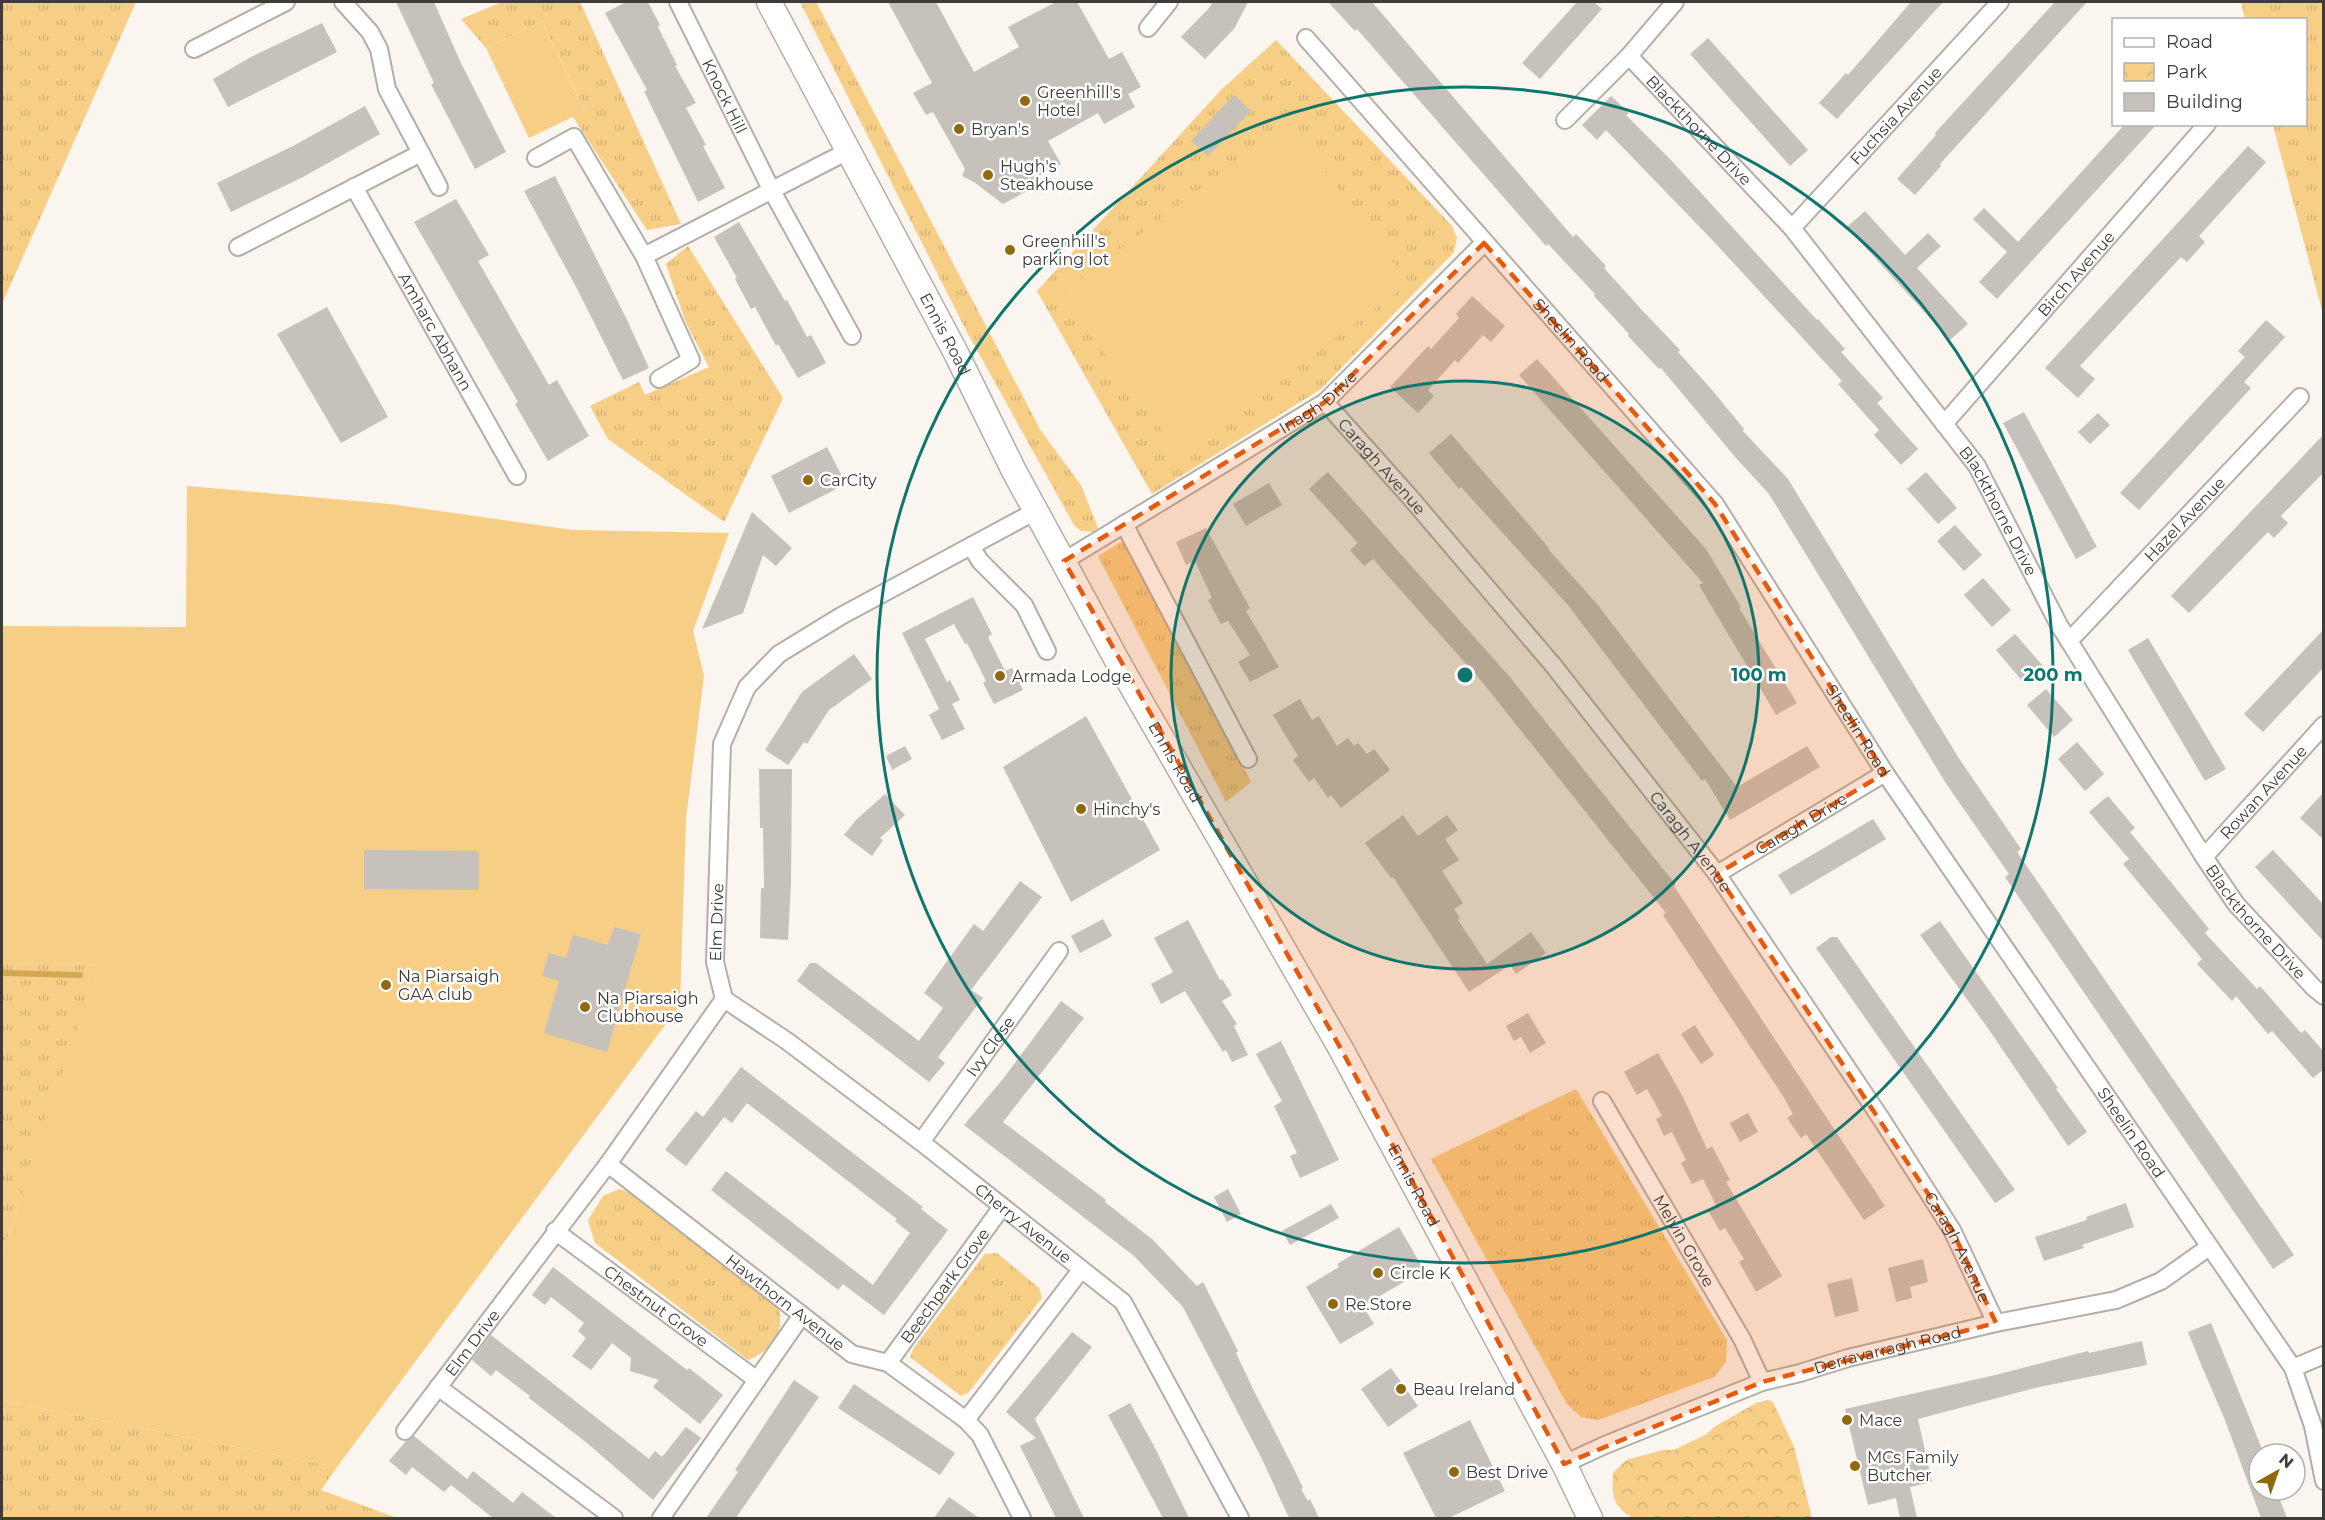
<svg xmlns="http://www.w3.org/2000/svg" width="2325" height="1520" viewBox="0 0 2325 1520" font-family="Montserrat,sans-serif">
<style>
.grass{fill:url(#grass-tufts)}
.park{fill:url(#park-crowns)}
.garden{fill:#f6ce85}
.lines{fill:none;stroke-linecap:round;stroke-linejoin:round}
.stream{stroke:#d3a753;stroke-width:6}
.building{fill:#c6c2bb}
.minor-casing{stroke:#b3afa8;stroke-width:20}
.secondary-casing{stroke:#b3afa8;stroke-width:27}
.minor{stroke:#fff;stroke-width:16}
.secondary{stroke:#fff;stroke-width:24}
.marked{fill:#e8590c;fill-opacity:0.2;stroke:#e8590c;stroke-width:4.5;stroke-dasharray:12 8;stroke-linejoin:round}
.ring{fill:none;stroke:#0f766e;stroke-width:3}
.poi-dot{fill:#90690f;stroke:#fff;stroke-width:2}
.labels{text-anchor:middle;stroke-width:5;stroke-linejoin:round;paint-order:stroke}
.poi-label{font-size:16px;fill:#3d3c39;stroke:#fff;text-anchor:start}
.street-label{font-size:16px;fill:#3d3c39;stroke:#fff}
.centre{fill:#0f766e;stroke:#fff;stroke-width:3}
.ring-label{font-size:18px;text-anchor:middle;font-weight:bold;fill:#0f766e;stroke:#fff;stroke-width:5;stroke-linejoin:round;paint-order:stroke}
</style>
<defs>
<pattern id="grass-tufts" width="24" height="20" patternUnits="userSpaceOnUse" patternTransform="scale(1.5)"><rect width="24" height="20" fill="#f6ce85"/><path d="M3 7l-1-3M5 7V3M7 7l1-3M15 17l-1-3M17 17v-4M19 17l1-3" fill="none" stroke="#d4b274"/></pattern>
<pattern id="park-crowns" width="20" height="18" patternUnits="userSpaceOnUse" patternTransform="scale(1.5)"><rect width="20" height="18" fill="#f6ce85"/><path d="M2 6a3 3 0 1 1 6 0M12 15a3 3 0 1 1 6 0" fill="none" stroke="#d4b274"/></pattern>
</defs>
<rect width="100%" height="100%" fill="#faf5ee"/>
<!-- grass -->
<g class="grass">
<path d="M2 2H136L2 304Z"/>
<path d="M502 2H580L681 224 647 230 573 117 585 110 542 21 486 48 461 19Z"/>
<path d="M800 2H816L1041 431 1081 485 1098 528 1095 532 1081 531 1074 525 968 334Z"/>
<path d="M2241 2H2323V314L2273 125 2306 124V20L2245 19Z"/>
<path d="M1276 40 1452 226 1457 238 1454 252 1321 389 1152 494 1037 291 1221 90Z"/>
<path d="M688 246 783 398 724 522 608 439 590 406 639 382 645 395 709 367 686 323 666 264Z"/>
<path d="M1123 541 1251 782 1226 802 1098 556Z"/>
<path d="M2 963 99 965 2 1254Z"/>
<path d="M1576 1089 1727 1340 1726 1362 1714 1377 1598 1420 1581 1417 1567 1404 1431 1159Z"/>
<path d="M619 1189 634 1194 777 1302C786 1331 776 1348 748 1360L595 1243 588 1220 603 1196Z"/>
<path d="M997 1253 1039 1288 1042 1298 969 1392 961 1396 910 1357 913 1349 985 1254Z"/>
<path d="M2 1399 9 1402 337 1467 321 1490 397 1518H2Z"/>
</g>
<!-- park -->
<path class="park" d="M1767 1400 1773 1402 1794 1447 1812 1518H1633C1612 1506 1612 1495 1613 1473L1626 1460 1663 1450H1674L1707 1434 1714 1427 1756 1403Z"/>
<!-- garden -->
<g class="garden">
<path d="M542 21 585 111 529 138 486 48Z"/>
<path d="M1288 122 1409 283 1181 455 1060 295Z"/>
<path d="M187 486 390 504 573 530 729 533 693 631 704 676 686 818 680 1005 337 1467 9 1402 2 1399V1254L98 965 2 963V626L186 627Z"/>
</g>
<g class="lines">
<!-- stream -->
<path class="stream" d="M2 973 80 975"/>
</g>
<!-- building -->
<g class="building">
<path d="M396 2H434L460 61 506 152 475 169 431 84 434 83Z"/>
<path d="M626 2H648L660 25 658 27 677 65 675 66 696 103 686 108 706 145 703 146 725 188 698 202 644 91 647 90 605 13Z"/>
<path d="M888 2H936L974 72 1019 47 1008 27 1056 2H1077L1109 59 1122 52 1141 87 1128 94 1135 107 1104 124 1098 113 1048 141 1061 164 1024 184 1027 191 1003 204 974 182 962 176 965 169 933 112 926 115 913 93 932 83Z"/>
<path d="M1213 2H1248L1234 29 1205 59 1181 37 1209 8Z"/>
<path d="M1328 2H1372L1573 237 1576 234 1606 266 1604 268 1641 309 1680 350 1678 352 1712 390 1744 429 1743 431 1788 479 1960 760 2021 849 2017 852 2294 1255 2273 1269 2005 877 2009 874 1947 785 1769 494 1736 458 1661 368 1659 369 1628 336 1629 334 1594 296 1595 294 1548 244 1546 246 1357 29 1355 31Z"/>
<path d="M1577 2H1594L1602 9 1540 79 1522 63Z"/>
<path d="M1911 2H1943L1837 119 1819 103 1846 73 1848 75Z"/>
<path d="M2055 2H2087L1940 164 1941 166 1915 195 1897 179 1936 135 1935 133Z"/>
<path d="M322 23 337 52 228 107 213 79 251 57Z"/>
<path d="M1708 38 1808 150 1790 166 1690 54Z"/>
<path d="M1234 95 1251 111 1208 156 1191 141Z"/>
<path d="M1611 96 1629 113 1626 115 1670 159 1817 320 1818 319 1845 349 1841 352 1883 398 1877 403 1918 449 1901 465 1874 435 1879 430 1838 384 1842 381 1717 245 1606 130 1597 140 1582 125Z"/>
<path d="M365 106 380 134 303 177 231 212 217 183 295 145Z"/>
<path d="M2125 124H2157L1997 299 1979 282 2007 252 1973 219 1984 208 2018 242Z"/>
<path d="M2248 146 2266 162 2199 236 2205 242 2187 262 2181 257 2080 366 2095 379 2078 398 2045 368Z"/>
<path d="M555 176 628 322 649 368 623 380 574 283 524 191Z"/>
<path d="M456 199 489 255 478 261 549 385 557 380 589 436 548 461 515 404 518 402 414 222Z"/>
<path d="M1865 211 1905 255 1928 233 1941 246 1917 268 1968 324 1950 340 1847 227Z"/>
<path d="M739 222 785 301 787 300 807 337 811 335 826 363 798 378 778 344 776 346 755 307 751 309 735 279 737 278 714 237Z"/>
<path d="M1472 296 1505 326 1491 342 1483 335 1458 363 1455 360 1428 390 1434 396 1418 413 1390 387 1428 346 1431 349 1459 318 1456 314Z"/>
<path d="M327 307 388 417 341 443 277 334Z"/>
<path d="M2266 320 2285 337 2244 382 2251 388 2139 510 2120 493 2245 357 2238 351Z"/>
<path d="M1537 359 1706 549 1741 607 1739 608 1797 703 1776 715 1699 585 1703 583 1519 375Z"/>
<path d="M2024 412 2097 547 2076 559 2003 423Z"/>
<path d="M2098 413 2110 425 2090 444 2078 432Z"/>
<path d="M1451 434 1549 548 1548 549 1597 604 1737 787 1807 746 1820 767 1730 820 1705 779 1702 781 1567 604 1461 487 1459 489 1429 453Z"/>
<path d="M2324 434V472L2281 516 2288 523 2274 538 2268 532 2189 613 2171 596Z"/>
<path d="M827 447 846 484 789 513 771 476Z"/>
<path d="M1328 472 1509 676 1676 885 1674 886 1797 1073 1885 1206 1864 1220 1806 1134 1801 1138 1787 1118 1793 1114 1783 1096 1663 915 1666 913 1483 683 1373 559 1364 566 1350 550 1358 543 1309 489Z"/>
<path d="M1926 472 1957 508 1938 524 1907 489Z"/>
<path d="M1269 483 1282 505 1246 526 1233 504Z"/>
<path d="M752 512 792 548 776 566 763 555 743 613 702 629Z"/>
<path d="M1955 525 1982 555 1964 571 1937 541Z"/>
<path d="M1206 528 1250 608 1246 611 1279 667 1250 682 1238 662 1250 655 1228 621 1221 624 1208 600 1212 598 1195 561 1186 565 1176 542Z"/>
<path d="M1983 578 2011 610 1992 627 1964 595Z"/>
<path d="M973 597 992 634 988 637 1005 671 1012 668 1023 690 994 704 983 683 986 681 967 643 965 644 954 624 925 639 947 682 950 680 960 700 952 704 965 729 942 740 929 715 939 709 902 633Z"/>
<path d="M2324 629V667L2263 732 2244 714Z"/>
<path d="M2015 634 2043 666 2023 682 1996 650Z"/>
<path d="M2148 638 2226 769 2205 781 2128 650Z"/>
<path d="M854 654 872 679 829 710 807 744 804 742 788 765 765 750 802 692Z"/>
<path d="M2046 689 2073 720 2054 737 2027 705Z"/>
<path d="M1300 699 1312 720 1319 716 1337 746 1348 738 1354 746 1358 743 1367 754 1374 749 1390 770 1341 808 1331 795 1328 798 1314 778 1309 782 1293 760 1298 756 1273 715Z"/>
<path d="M1086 716 1160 850 1071 902 1003 767Z"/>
<path d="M2077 742 2104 774 2085 791 2058 759Z"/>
<path d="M905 746 912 759 892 770 886 756Z"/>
<path d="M759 769H792L791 882 788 940 760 938 761 888H764L763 828H760Z"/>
<path d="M2324 792V840L2300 818Z"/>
<path d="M885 794 905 815 880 838 883 840 872 856 844 835 856 820Z"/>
<path d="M2108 796 2135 828 2130 832 2209 929 2205 933 2257 989 2260 986 2301 1033 2305 1030 2324 1052V1069L2313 1078 2272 1031 2268 1034 2236 996 2232 1001 2197 964 2202 959 2123 864 2129 859 2089 812Z"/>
<path d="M1403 815 1418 836 1447 815 1458 830 1445 839 1459 860 1442 871 1463 903 1454 909 1460 918 1458 920 1487 964 1531 932 1546 953 1516 974 1510 965 1469 992 1393 877 1391 878 1365 843Z"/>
<path d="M1873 819 1886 839 1791 895 1778 875Z"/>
<path d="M364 850 479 851V890L364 889Z"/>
<path d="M2273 850 2324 905V942L2255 867Z"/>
<path d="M1020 881 1042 897 971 990 983 998 938 1057 945 1063 929 1082 797 981 810 963H816L919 1041 943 1008 924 993 974 924 983 931Z"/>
<path d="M1103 919 1112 936 1080 953 1071 936Z"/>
<path d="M1188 920 1220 980 1222 979 1232 995 1222 1001 1237 1024 1234 1026 1248 1055 1232 1062 1226 1050 1223 1052 1185 991 1161 1004 1151 984 1173 972 1154 938Z"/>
<path d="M1940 921 2058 1088 2056 1089 2087 1132 2068 1146 1985 1024 1920 935Z"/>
<path d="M614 927 641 934 607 1052 544 1033 559 981 542 976 549 953 566 958 573 935 608 945Z"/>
<path d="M1831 937H1837L2015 1190 1995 1203 1816 948Z"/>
<path d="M1061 1001 1084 1018 1003 1122 1106 1200 1105 1202 1153 1240 1197 1286 1203 1282 1238 1351 1236 1353 1254 1391 1295 1471 1303 1488 1301 1489 1308 1501 1310 1499 1319 1518H1289L1262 1459 1183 1307 1134 1256 964 1125 1003 1079Z"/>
<path d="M1528 1013 1546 1043 1530 1053 1521 1037 1514 1041 1506 1026Z"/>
<path d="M1695 1025 1714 1055 1701 1064 1681 1034Z"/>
<path d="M1281 1041 1339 1160 1300 1178 1290 1156 1297 1153 1274 1106 1282 1101 1256 1054Z"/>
<path d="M1658 1053 1683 1097 1707 1149 1712 1146 1730 1180 1726 1182 1782 1276 1756 1292 1739 1262 1744 1259 1725 1228 1720 1231 1709 1212 1717 1207 1703 1179 1692 1184 1681 1163 1686 1160 1672 1132 1664 1136 1656 1119 1662 1116 1647 1089 1637 1095 1624 1072Z"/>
<path d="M741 1067 923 1207 921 1209 948 1230 884 1315 843 1284 838 1290 711 1190 726 1171 873 1285 910 1233 895 1221 897 1219 747 1103 732 1123 724 1117 686 1166 665 1150 696 1111 703 1117Z"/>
<path d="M1748 1113 1758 1132 1740 1142 1730 1123Z"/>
<path d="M1228 1189 1241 1214 1227 1222 1214 1197Z"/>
<path d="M2126 1203 2134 1227 2082 1245 2084 1248 2044 1261 2035 1237 2087 1220 2086 1217Z"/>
<path d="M1331 1204 1339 1218 1290 1245 1282 1231Z"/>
<path d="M1399 1227 1424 1270 1363 1306 1374 1324 1340 1344 1306 1287 1339 1267 1337 1264Z"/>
<path d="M1923 1259 1928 1282 1910 1287 1912 1298 1896 1302 1888 1268Z"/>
<path d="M553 1267 687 1370 689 1368 723 1395 700 1424 653 1387 659 1380 630 1371 631 1358 612 1343 591 1370 572 1356 586 1338 578 1331 584 1323 551 1297 545 1305 532 1295Z"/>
<path d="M1852 1278 1859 1311 1835 1317 1827 1284Z"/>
<path d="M2211 1323 2264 1454H2259V1490H2276L2287 1518H2261L2225 1420 2203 1369 2188 1332Z"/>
<path d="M1072 1332 1092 1347 1035 1419 1084 1518H1056L1020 1446 1036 1438 1006 1412Z"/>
<path d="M491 1335 649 1459 655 1451 662 1457 686 1427 701 1438 653 1500 587 1443 529 1398 530 1396 496 1370 491 1376 472 1360Z"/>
<path d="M2142 1341 2147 1365 2035 1388 1918 1419 1932 1482 1910 1487 1917 1518H1900L1896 1498 1868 1505 1845 1409 1991 1376 2088 1351 2089 1353Z"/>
<path d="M1391 1368 1418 1406 1388 1427 1361 1389Z"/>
<path d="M794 1380 819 1397 736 1518H706L738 1472 735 1470Z"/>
<path d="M854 1384 955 1453 940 1475 838 1408Z"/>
<path d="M1130 1403 1154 1446 1189 1518H1163L1108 1415Z"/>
<path d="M1470 1420 1505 1491 1449 1518H1436L1403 1453Z"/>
<path d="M414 1436 467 1479 473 1471 513 1503 522 1492 556 1518H493L451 1485 444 1492 412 1467 406 1475 389 1461 406 1441Z"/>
<path d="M949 1497 979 1518H934Z"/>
</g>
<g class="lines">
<defs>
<g id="minor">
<path id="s1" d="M678 2 772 191 852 336"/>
<path d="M1148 28 1169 2"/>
<path id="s2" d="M1306 38 1715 504 1885 773 2293 1368 2313 1426 2324 1481"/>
<path d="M194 49 286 2"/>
<path id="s3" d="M1629 56 1792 228 1977 466 2059 625 2204 857 2236 904 2314 988 2324 996"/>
<path d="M1565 120 1629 56 1675 2"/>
<path d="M421 153 439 187"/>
<path d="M536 158 574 137 644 256 691 360 659 379"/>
<path id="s4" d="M354 187 517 476"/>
<path id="s5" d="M1792 228 2000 2"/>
<path d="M238 247 421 153 387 89 379 49 370 32 343 2"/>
<path d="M644 256 848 151"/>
<path id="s6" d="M1325 402 1409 496 1553 665 1717 874 1882 1120 1952 1230 1996 1323"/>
<path id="s7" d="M1944 424 2207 124"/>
<path d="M1124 524 1248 759"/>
<path d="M971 546 980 561 1024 605 1047 651"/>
<path id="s8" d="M1064 561 1325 402 1484 243"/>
<path id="s9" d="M2069 641 2300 397"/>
<path id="s10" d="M2204 857 2324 725"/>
<path id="s11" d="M1717 874 1885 773"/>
<path id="s12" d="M724 999 787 1041 921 1142 1123 1302 1240 1518"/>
<path id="s13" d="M1602 1101 1742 1339 1762 1382"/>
<path id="s14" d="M921 1142 1059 951"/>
<path id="s15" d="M608 1164 852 1354 888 1363 966 1420 980 1435 1022 1518"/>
<path id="s16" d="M555 1231 757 1380"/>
<path id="s17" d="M888 1363 1002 1207"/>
<path d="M2293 1368 2324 1355"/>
<path d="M438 1387 614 1518"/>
<path d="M966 1420 1081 1270"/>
<path id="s18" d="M405 1431 608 1164 724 999 715 962 722 744 747 687 779 654 841 616 1036 511"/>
<path id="s19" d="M1564 1464 1605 1445 1762 1382 1800 1373 1848 1358 1996 1323 2116 1300 2161 1281 2209 1247"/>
<path d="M661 1518 802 1315"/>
</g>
<g id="secondary">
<path id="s20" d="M769 2 956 353 1014 471 1119 664 1341 1049 1564 1464 1590 1518"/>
</g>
</defs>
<!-- minor casing -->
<use href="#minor" class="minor-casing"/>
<!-- secondary casing -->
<use href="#secondary" class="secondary-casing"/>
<!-- minor -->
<use href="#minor" class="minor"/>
<!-- secondary -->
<use href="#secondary" class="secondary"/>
</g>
<!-- marked area -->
<path class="marked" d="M1484 243 1715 504 1885 773 1717 874 1952 1230 1996 1323 1762 1382 1564 1464 1341 1049 1064 561 1325 402Z"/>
<!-- distance rings -->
<circle cx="1465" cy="675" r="294" fill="#0f766e" fill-opacity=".12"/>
<g class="ring">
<circle cx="1465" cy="675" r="294"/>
<circle cx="1465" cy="675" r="588"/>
</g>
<!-- markers -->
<g class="poi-dot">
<circle cx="1025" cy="101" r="6"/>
<circle cx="959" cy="129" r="6"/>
<circle cx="988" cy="175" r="6"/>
<circle cx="1010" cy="250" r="6"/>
<circle cx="808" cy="480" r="6"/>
<circle cx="1000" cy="676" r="6"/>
<circle cx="1081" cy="809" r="6"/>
<circle cx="386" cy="985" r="6"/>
<circle cx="585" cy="1007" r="6"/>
<circle cx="1378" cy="1273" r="6"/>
<circle cx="1333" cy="1304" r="6"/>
<circle cx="1401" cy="1389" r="6"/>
<circle cx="1847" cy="1420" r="6"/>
<circle cx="1855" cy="1466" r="6"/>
<circle cx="1454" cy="1472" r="6"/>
</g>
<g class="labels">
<!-- poi labels -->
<g class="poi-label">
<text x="1037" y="98">Greenhill's<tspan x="1037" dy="18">Hotel</tspan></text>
<text x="971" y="135">Bryan's</text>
<text x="1000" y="172">Hugh's<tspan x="1000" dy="18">Steakhouse</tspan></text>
<text x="1022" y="247">Greenhill's<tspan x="1022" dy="18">parking lot</tspan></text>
<text x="820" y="486">CarCity</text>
<text x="1012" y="682">Armada Lodge</text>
<text x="1093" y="815">Hinchy's</text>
<text x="398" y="982">Na Piarsaigh<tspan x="398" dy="18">GAA club</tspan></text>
<text x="597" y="1004">Na Piarsaigh<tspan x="597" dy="18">Clubhouse</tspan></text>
<text x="1390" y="1279">Circle K</text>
<text x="1345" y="1310">Re.Store</text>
<text x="1413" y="1395">Beau Ireland</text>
<text x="1859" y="1426">Mace</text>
<text x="1867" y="1463">MCs Family<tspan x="1867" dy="18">Butcher</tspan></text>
<text x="1466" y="1478">Best Drive</text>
</g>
<!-- street labels -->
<g class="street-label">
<text dy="6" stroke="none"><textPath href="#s1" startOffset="105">Knock Hill</textPath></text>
<text dy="6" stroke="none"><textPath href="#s5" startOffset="153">Fuchsia Avenue</textPath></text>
<text dy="6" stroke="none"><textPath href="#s3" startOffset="102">Blackthorne Drive</textPath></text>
<text dy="6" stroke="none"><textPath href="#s7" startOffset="200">Birch Avenue</textPath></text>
<text dy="6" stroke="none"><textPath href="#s4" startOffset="166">Amharc Abhann</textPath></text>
<text dy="6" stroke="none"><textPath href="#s20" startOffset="376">Ennis Road</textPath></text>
<text dy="6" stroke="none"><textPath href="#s2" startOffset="402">Sheelin Road</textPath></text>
<text dy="6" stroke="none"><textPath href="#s8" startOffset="300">Inagh Drive</textPath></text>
<text dy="6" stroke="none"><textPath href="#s6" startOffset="86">Caragh Avenue</textPath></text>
<text dy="6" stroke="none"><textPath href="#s3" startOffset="588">Blackthorne Drive</textPath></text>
<text dy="6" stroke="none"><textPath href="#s9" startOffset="168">Hazel Avenue</textPath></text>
<text dy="6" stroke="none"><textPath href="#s2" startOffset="888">Sheelin Road</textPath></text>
<text dy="6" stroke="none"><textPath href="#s20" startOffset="862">Ennis Road</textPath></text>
<text dy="6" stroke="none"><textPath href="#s10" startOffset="88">Rowan Avenue</textPath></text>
<text dy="6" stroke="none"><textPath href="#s11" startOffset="98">Caragh Drive</textPath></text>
<text dy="6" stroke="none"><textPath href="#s6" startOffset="572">Caragh Avenue</textPath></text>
<text dy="6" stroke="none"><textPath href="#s3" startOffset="1074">Blackthorne Drive</textPath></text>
<text dy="6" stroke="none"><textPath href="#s18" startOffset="615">Elm Drive</textPath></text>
<text dy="6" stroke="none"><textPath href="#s14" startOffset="118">Ivy Close</textPath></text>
<text dy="6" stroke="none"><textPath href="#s2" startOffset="1374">Sheelin Road</textPath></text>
<text dy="6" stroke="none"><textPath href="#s20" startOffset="1348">Ennis Road</textPath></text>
<text dy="6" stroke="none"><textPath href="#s12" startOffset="374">Cherry Avenue</textPath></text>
<text dy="6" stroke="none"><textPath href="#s13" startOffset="162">Melvin Grove</textPath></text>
<text dy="6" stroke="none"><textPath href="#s6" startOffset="1058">Caragh Avenue</textPath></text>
<text dy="6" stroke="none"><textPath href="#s17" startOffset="96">Beechpark Grove</textPath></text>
<text dy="6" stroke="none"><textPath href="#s15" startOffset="225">Hawthorn Avenue</textPath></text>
<text dy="6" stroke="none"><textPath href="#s16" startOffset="126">Chestnut Grove</textPath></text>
<text dy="6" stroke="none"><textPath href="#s18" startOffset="111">Elm Drive</textPath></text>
<text dy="6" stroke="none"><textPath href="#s19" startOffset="344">Derravarragh Road</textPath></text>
</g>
</g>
<circle cx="1465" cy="675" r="9" class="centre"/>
<g class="ring-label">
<text x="1759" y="681">100 m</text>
<text x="2053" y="681">200 m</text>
</g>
<!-- border -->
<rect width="2325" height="1520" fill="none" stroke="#3d3c39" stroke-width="6"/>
<!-- legend -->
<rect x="2112" y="18" width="195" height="108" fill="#ffffff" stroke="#b1b1b0" stroke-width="1.5"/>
<rect x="2124" y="38" width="30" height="9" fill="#ffffff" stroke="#b1b1b0" stroke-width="1.5"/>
<text x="2166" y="48" font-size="18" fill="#3d3c39">Road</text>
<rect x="2124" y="63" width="30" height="18" fill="url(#park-crowns)" stroke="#b1b1b0" stroke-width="1.5"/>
<text x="2166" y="78" font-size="18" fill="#3d3c39">Park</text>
<rect x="2124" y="93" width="30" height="18" fill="#c6c2bb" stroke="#b1b1b0" stroke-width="1.5"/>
<text x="2166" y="108" font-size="18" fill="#3d3c39">Building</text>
<!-- north arrow -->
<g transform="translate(2277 1472) rotate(40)"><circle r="28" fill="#ffffff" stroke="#b1b1b0" stroke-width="1.5"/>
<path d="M0-4.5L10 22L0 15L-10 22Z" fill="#90690f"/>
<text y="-9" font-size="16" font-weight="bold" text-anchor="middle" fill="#3d3c39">N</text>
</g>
</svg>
